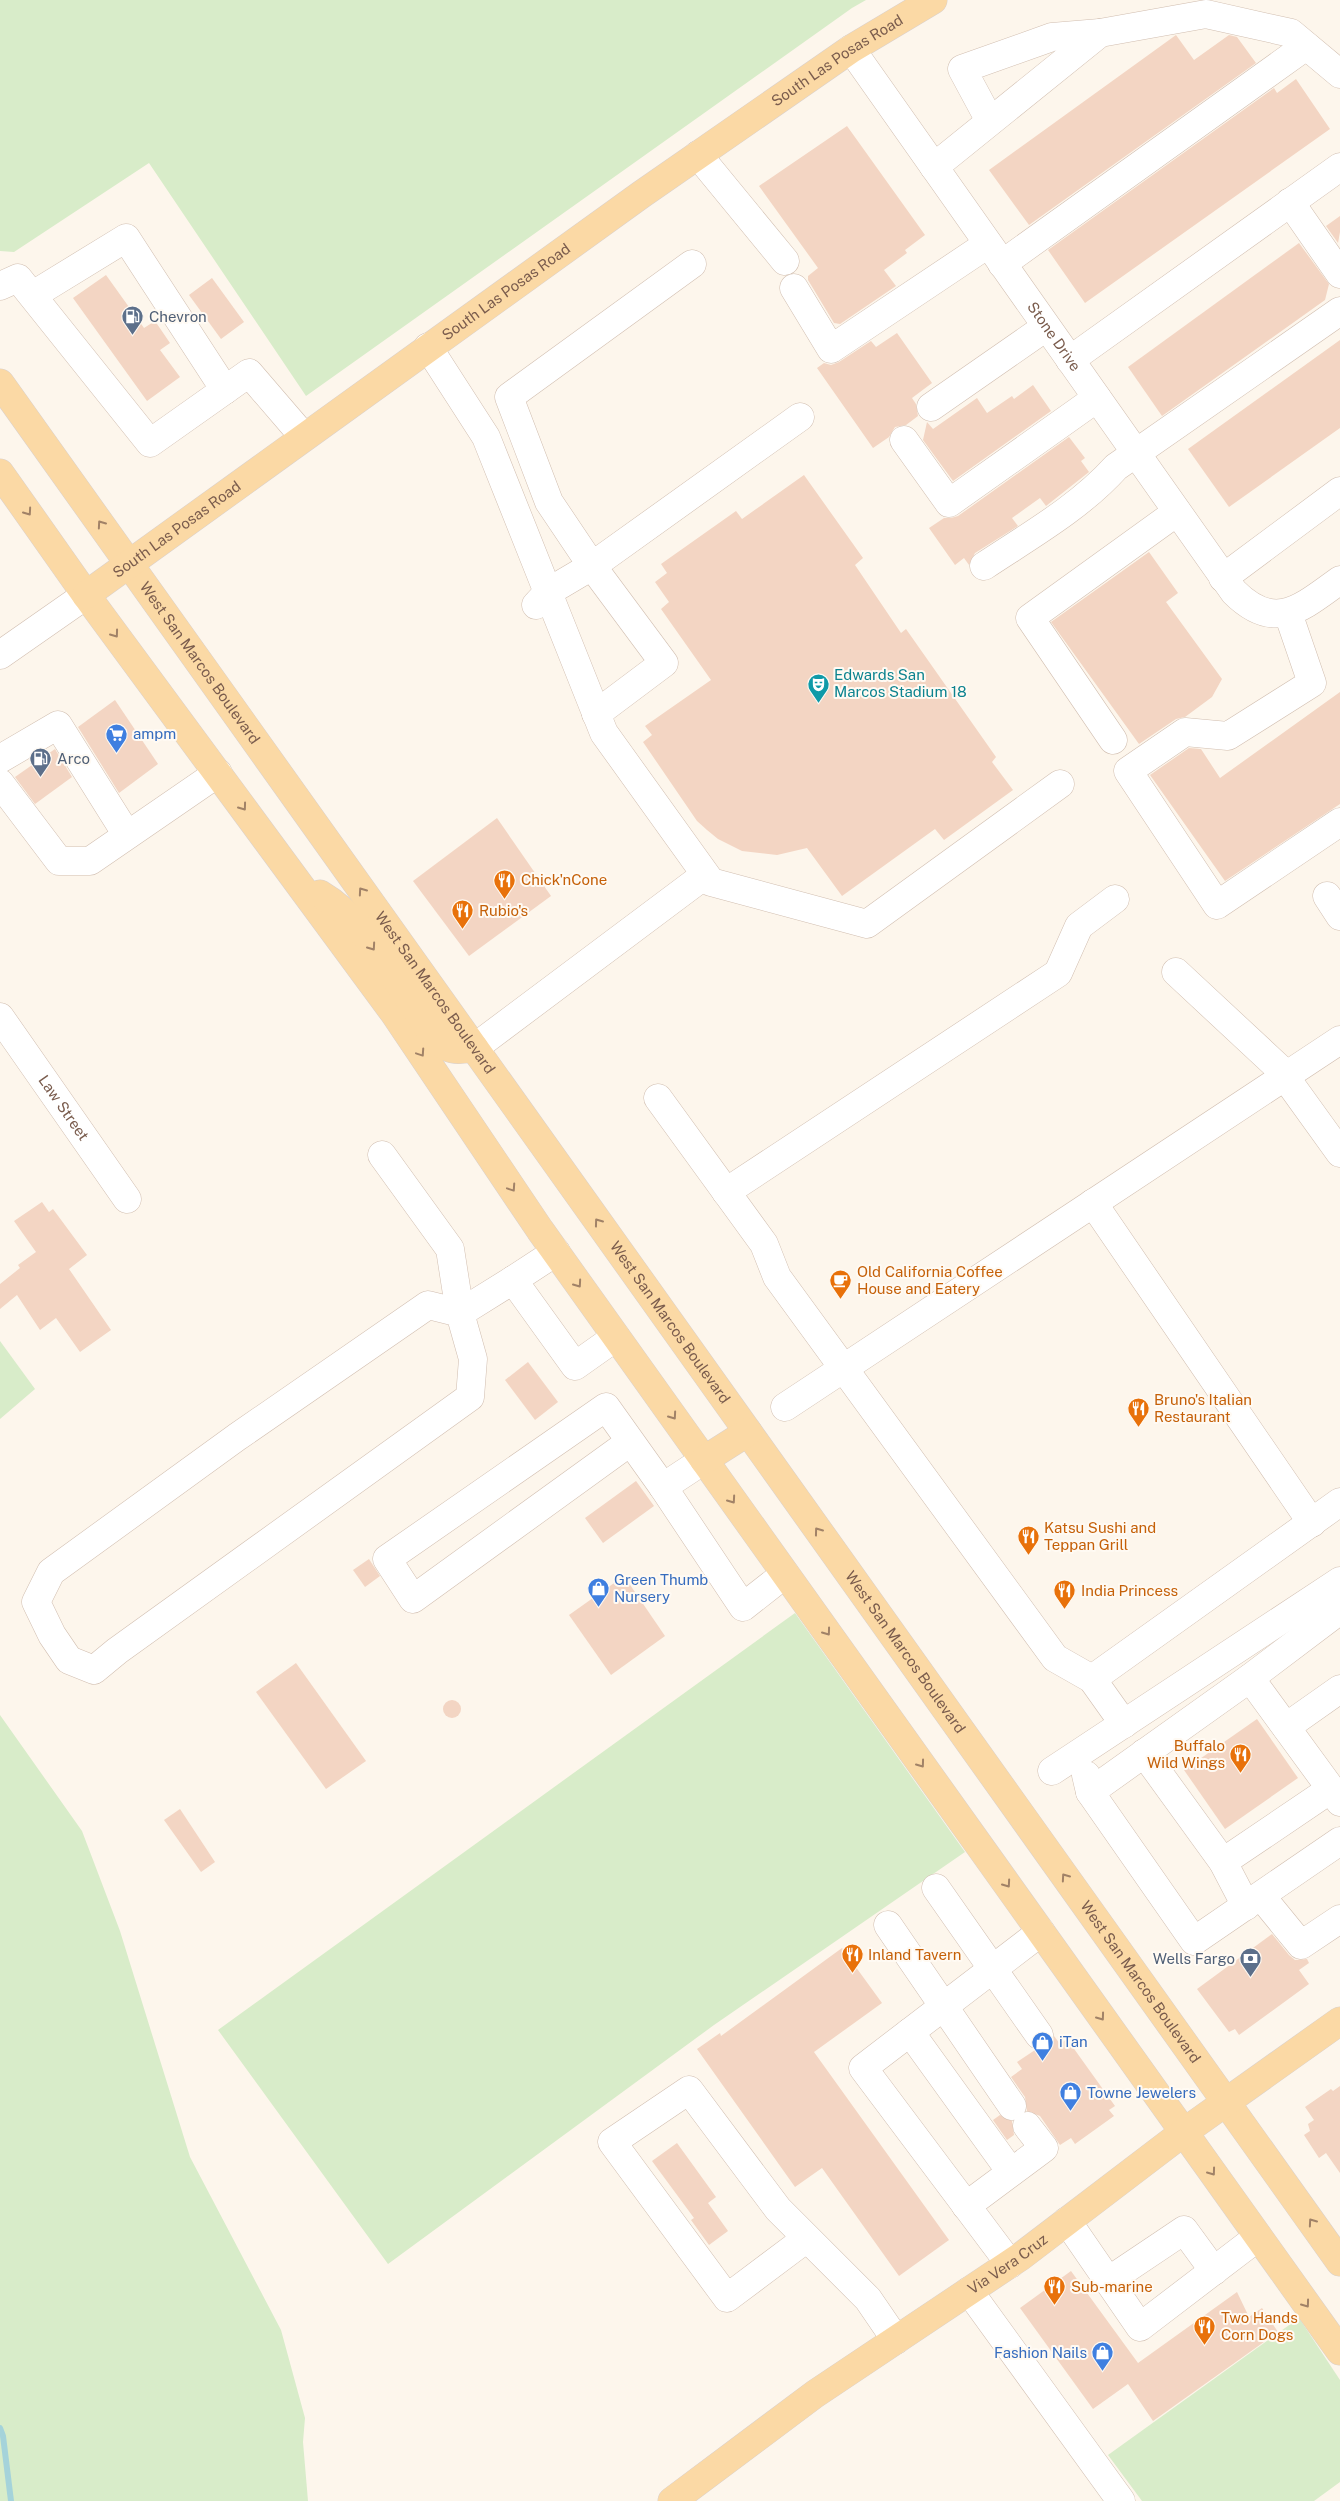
<svg xmlns="http://www.w3.org/2000/svg" width="1340" height="2501" viewBox="0 0 1340 2501" font-family="'Public Sans',sans-serif">
<style>
.green{fill:#d8ecc9}
.lines{fill:none;stroke-linecap:round;stroke-linejoin:round}
.stream{stroke:#a5d3da;stroke-width:6}
.building{fill:#f3d5c3}
.minor-casing{stroke:#d1beb0;stroke-width:29}
.major-casing{stroke:#dad1cd;stroke-width:29}
.minor{stroke:#fff;stroke-width:28}
.major{stroke:#fbd9a5;stroke-width:28}
.oneway{stroke:#a18267}
.labels{text-anchor:middle;stroke-width:4;stroke-linejoin:round;paint-order:stroke}
.street-label{font-size:15px;fill:#7a5c4d;stroke:#fffaf3}
.service-label{font-size:15px;fill:#4e5e75;stroke:#fffaf3;text-anchor:start}
.culture-label{font-size:15px;fill:#0d838f;stroke:#fffaf3;text-anchor:start}
.shop-label{font-size:15px;fill:#366cbe;stroke:#fffaf3;text-anchor:start}
.food-label{font-size:15px;fill:#c56008;stroke:#fffaf3;text-anchor:start}
</style>
<rect width="100%" height="100%" fill="#fdf6ec"/>
<!-- green -->
<g class="green">
<path d="M0 0H866L852 8 306 396 149 163 14 252 0 251Z"/>
<path d="M0 1341 35 1389 0 1419Z"/>
<path d="M795 1613 965 1852 714 2025 388 2264 218 2030Z"/>
<path d="M0 1715 82 1831 120 1931 190 2157 281 2330 305 2418 303 2442 308 2501H0Z"/>
<path d="M1299 2318 1340 2380V2482L1314 2501H1142L1108 2455Z"/>
</g>
<g class="lines">
<!-- stream -->
<path class="stream" d="M0 2428 3 2436 11 2501"/>
</g>
<!-- building -->
<g class="building">
<path d="M1176 35 1194 60 1229 35 1237 37 1256 63 1029 225 989 170Z"/>
<path d="M1296 79 1330 129 1085 303 1048 250 1274 88 1277 93Z"/>
<path d="M847 126 925 235 905 250 907 253 884 270 896 286 840 324 834 323 808 280V276L818 268 759 186Z"/>
<path d="M1340 216V232L1338 243 1326 226Z"/>
<path d="M1299 243 1329 284 1325 300 1162 416 1128 367Z"/>
<path d="M106 275 144 328 155 321 170 343 160 350 180 377 147 401 73 298Z"/>
<path d="M212 278 244 322 221 339 189 295Z"/>
<path d="M897 333 932 383 912 398 916 404 918 416 906 425 895 427 889 437 873 448 817 368 824 363 831 365 839 362 871 341 876 347Z"/>
<path d="M1340 340V428L1229 507 1188 449Z"/>
<path d="M1033 385 1051 411 953 481 923 440 927 422 933 429 977 398 987 413 1012 396 1014 399Z"/>
<path d="M1069 437 1085 458 1081 461 1089 472 1046 506 1040 498 1012 518 1018 526 975 553 969 565 964 558 955 565 929 528 944 518H951L958 516Z"/>
<path d="M804 475 863 558 855 565 901 633 906 629 996 757 992 762 1013 790 944 840 935 829 842 896 807 848 777 855 742 851 718 839 707 830 697 821 643 742 652 735 645 726 711 680 661 609 669 602 655 582 667 573 661 564 736 511 742 519Z"/>
<path d="M1149 552 1178 593 1166 602 1222 679 1212 697 1185 717 1176 719 1139 744 1051 622Z"/>
<path d="M1340 692V804L1225 881 1150 775 1189 748 1201 749 1220 778Z"/>
<path d="M115 700 158 764 119 793 78 727Z"/>
<path d="M55 749 72 777 35 804 15 777Z"/>
<path d="M497 818 551 896 469 956 413 881Z"/>
<path d="M42 1202 49 1212 53 1209 87 1255 69 1269 111 1330 80 1352 56 1318 40 1330 17 1295 0 1309V1284L20 1268 18 1265 36 1252 14 1221Z"/>
<path d="M528 1362 558 1402 535 1420 505 1380Z"/>
<path d="M636 1481 654 1506 603 1543 585 1518Z"/>
<path d="M369 1559 380 1576 365 1587 353 1570Z"/>
<path d="M624 1576 665 1636 611 1675 569 1615Z"/>
<path d="M296 1663 366 1761 326 1789 256 1692Z"/>
<circle cx="452" cy="1709" r="9"/>
<path d="M1257 1719 1298 1778 1225 1829 1184 1770Z"/>
<path d="M180 1809 215 1862 201 1872 164 1820Z"/>
<path d="M1272 1934 1289 1955 1295 1960 1307 1959 1309 1963 1299 1970 1309 1984 1239 2035 1235 2029 1229 2032 1197 1989Z"/>
<path d="M842 1948 882 2003 814 2052 949 2240 899 2276 822 2168 795 2187 697 2049 720 2033 721 2036Z"/>
<path d="M1054 2036 1060 2044 1067 2039 1115 2106 1109 2110 1114 2116 1075 2144 1071 2138 1060 2145 1040 2116 1027 2111 1025 2097 1011 2077 1022 2069 1017 2062 1035 2050 1048 2048 1053 2042Z"/>
<path d="M1340 2086V2173L1326 2153 1319 2158 1304 2135 1310 2131 1308 2124 1314 2120 1305 2107 1331 2089 1333 2091Z"/>
<path d="M1000 2115 1012 2121 1014 2135 1007 2140 993 2120Z"/>
<path d="M677 2143 716 2197 708 2203 728 2231 709 2245 691 2220 694 2218 652 2161Z"/>
<path d="M1071 2271 1138 2363 1237 2292 1249 2317 1262 2308 1278 2332 1153 2421 1128 2384 1093 2409 1020 2308Z"/>
</g>
<g class="lines">
<defs>
<g id="minor">
<path id="s1" d="M851 49 1234 592C1275 633 1301 608 1340 580"/>
<path d="M990 121 962 69 1052 37 1100 33"/>
<path d="M698 155 785 261"/>
<path d="M934 167 1100 33 1206 14 1291 33 1340 74"/>
<path d="M1290 202 1340 274"/>
<path d="M692 264 509 397 549 502 592 566 800 417"/>
<path d="M1002 264 1306 46"/>
<path d="M0 286 18 278 150 443 249 373 304 437"/>
<path d="M794 288 831 349 988 244"/>
<path d="M33 295 126 238 225 390"/>
<path d="M428 347 486 437 604 733 711 882 867 924 1060 784"/>
<path d="M1070 360 1340 167"/>
<path d="M931 407 1046 327"/>
<path d="M904 440 949 503 1097 398"/>
<path d="M984 566C1029 536 1079 508 1116 467L1340 311"/>
<path d="M1223 578 1340 491"/>
<path d="M536 605 548 592 592 566 664 663 596 714"/>
<path d="M1288 613 1312 683 1228 736 1185 732 1128 771 1217 905 1340 822"/>
<path d="M0 655 86 595"/>
<path d="M1113 740 1030 618 1177 512"/>
<path d="M0 759 58 725 127 835"/>
<path d="M0 783 59 861H90L218 773"/>
<path d="M1327 896 1340 916"/>
<path d="M1176 972 1278 1067 1340 1153"/>
<path id="s2" d="M0 1017 127 1199"/>
<path d="M474 1048 705 875"/>
<path d="M658 1098 764 1244 777 1277 1055 1658 1092 1679 1124 1724"/>
<path d="M382 1155 450 1249 460 1313 473 1359 470 1397 117 1651 94 1670 69 1660 52 1635 36 1602 51 1572 237 1437 428 1305 460 1313 513 1280"/>
<path d="M726 1192 1058 973 1079 926 1115 899"/>
<path d="M1093 1203 1312 1523"/>
<path d="M556 1252 513 1280 575 1366 616 1337"/>
<path d="M785 1407 1340 1040"/>
<path d="M630 1442 413 1599 387 1559 606 1407 663 1487 743 1607 785 1574"/>
<path d="M663 1487 704 1460"/>
<path d="M1250 1678 1331 1789"/>
<path d="M1092 1679 1340 1502"/>
<path d="M1286 1727 1340 1689"/>
<path d="M1144 1753 1223 1862 1246 1906"/>
<path d="M1052 1771 1340 1581"/>
<path d="M1086 1775 1090 1792 1250 1678 1340 1610"/>
<path d="M1090 1792 1194 1941 1340 1841"/>
<path d="M1223 1862 1331 1789 1340 1802"/>
<path d="M936 1888 1039 2035"/>
<path d="M1261 1896 1301 1945 1340 1919"/>
<path d="M888 1925 1012 2106"/>
<path d="M910 2032 1011 2172"/>
<path d="M966 2206 1044 2148 1027 2126"/>
<path d="M1067 2221 1140 2327 1258 2237"/>
<path d="M807 2238 727 2298 612 2142 689 2090 778 2209 868 2299 896 2340"/>
<path d="M1010 2264 863 2068 1041 1932"/>
<path d="M1108 2281 1184 2230 1214 2271"/>
<path d="M969 2291 1121 2501"/>
</g>
<g id="major">
<path id="s3" d="M0 383 1340 2262"/>
<path d="M0 473 86 595 394 1013 540 1230 1340 2351"/>
<path id="s4" d="M86 595 642 194 851 49 933 0"/>
<path d="M320 894C363 919 390 972 418 1012 425 1022 436 1042 447 1047 456 1051 465 1049 474 1048"/>
<path d="M704 1460 748 1432"/>
<path id="s5" d="M672 2501 815 2394 1020 2257 1184 2132 1340 2021"/>
</g>
</defs>
<!-- minor casing -->
<use href="#minor" class="minor-casing"/>
<!-- major casing -->
<use href="#major" class="major-casing"/>
<!-- minor -->
<use href="#minor" class="minor"/>
<!-- major -->
<use href="#major" class="major"/>
</g>
<!-- one-way arrows -->
<defs><path id="oneway-chevron" d="M-2-3.5L2.5 0L-2 3.5" fill="none" stroke-width="1.6" stroke-linecap="round" stroke-linejoin="round" transform="scale(1.25)"/></defs>
<g class="oneway">
<use href="#oneway-chevron" transform="translate(28 512) rotate(55)"/>
<use href="#oneway-chevron" transform="translate(101 524) rotate(-125)"/>
<use href="#oneway-chevron" transform="translate(115 634) rotate(54)"/>
<use href="#oneway-chevron" transform="translate(243 807) rotate(54)"/>
<use href="#oneway-chevron" transform="translate(362 891) rotate(-125)"/>
<use href="#oneway-chevron" transform="translate(372 947) rotate(55)"/>
<use href="#oneway-chevron" transform="translate(421 1053) rotate(56)"/>
<use href="#oneway-chevron" transform="translate(512 1188) rotate(56)"/>
<use href="#oneway-chevron" transform="translate(598 1222) rotate(-126)"/>
<use href="#oneway-chevron" transform="translate(578 1284) rotate(55)"/>
<use href="#oneway-chevron" transform="translate(673 1416) rotate(55)"/>
<use href="#oneway-chevron" transform="translate(732 1500) rotate(55)"/>
<use href="#oneway-chevron" transform="translate(818 1531) rotate(-126)"/>
<use href="#oneway-chevron" transform="translate(827 1632) rotate(54)"/>
<use href="#oneway-chevron" transform="translate(921 1764) rotate(54)"/>
<use href="#oneway-chevron" transform="translate(1065 1877) rotate(-125)"/>
<use href="#oneway-chevron" transform="translate(1007 1884) rotate(55)"/>
<use href="#oneway-chevron" transform="translate(1101 2017) rotate(54)"/>
<use href="#oneway-chevron" transform="translate(1212 2172) rotate(54)"/>
<use href="#oneway-chevron" transform="translate(1312 2222) rotate(-125)"/>
<use href="#oneway-chevron" transform="translate(1306 2304) rotate(54)"/>
</g>
<!-- icons -->
<defs>
<symbol id="fuel-pin" viewBox="-11 -11 22 30"><path d="M0 17L-7.5 6A9.5 9.5 0 1 1 7.5 6Z" fill="#5c6f8a" stroke="#fffaf3"/><path d="M-5.5-6h7V0h2V4h1.3V-2.5L3-4.5l.8-.8L6-3V5H2.5V1h-1V6h-7ZM-4.2-4.7v3.2H.2V-4.7Z" fill="#fff"/></symbol>
<symbol id="theatre-pin" viewBox="-11 -11 22 30"><path d="M0 17L-7.5 6A9.5 9.5 0 1 1 7.5 6Z" fill="#0f9aa8" stroke="#fffaf3"/><path d="M-5-5.5Q0-4 5-5.5V0Q5 5 0 6Q-5 5-5 0ZM-3.3-2.5H-1v1.5H-3.3ZM1-2.5H3.3v1.5H1ZM-2.8 1Q0 5.5 2.8 1Z" fill="#fff"/></symbol>
<symbol id="supermarket-pin" viewBox="-11 -11 22 30"><path d="M0 17L-7.5 6A9.5 9.5 0 1 1 7.5 6Z" fill="#3f7fe0" stroke="#fffaf3"/><path d="M-6-5.5h2.5l.6 2H6L4.5 2H-2.5L-4.4-4H-6ZM-1.5 3.2a1.3 1.3 0 1 0 .1 0ZM3 3.2a1.3 1.3 0 1 0 .1 0Z" fill="#fff"/></symbol>
<symbol id="restaurant-pin" viewBox="-11 -11 22 30"><path d="M0 17L-7.5 6A9.5 9.5 0 1 1 7.5 6Z" fill="#e8710a" stroke="#fffaf3"/><path d="M-5-6h1v4h1v-4h1v4h1v-4h1v5L-1.5 .5V6h-2V.5L-5-1ZM5-6V6H3V1.5H1.5Q1.5-4 5-6Z" fill="#fff"/></symbol>
<symbol id="cafe-pin" viewBox="-11 -11 22 30"><path d="M0 17L-7.5 6A9.5 9.5 0 1 1 7.5 6Z" fill="#e8710a" stroke="#fffaf3"/><path d="M-5.5-4.5H6V0H3Q3 3.5 0 3.5H-2.5Q-5.5 3.5-5.5 0ZM3-3.2v2h1.7v-2ZM-6 4.5H4V6H-6Z" fill="#fff"/></symbol>
<symbol id="shop-pin" viewBox="-11 -11 22 30"><path d="M0 17L-7.5 6A9.5 9.5 0 1 1 7.5 6Z" fill="#3f7fe0" stroke="#fffaf3"/><path d="M-5-2.5h2.3a2.7 3.5 0 0 1 5.4 0H5L5.5 6h-11ZM-1.5-2.5h3a1.5 2.3 0 0 0-3 0Z" fill="#fff"/></symbol>
<symbol id="bank-pin" viewBox="-11 -11 22 30"><path d="M0 17L-7.5 6A9.5 9.5 0 1 1 7.5 6Z" fill="#5c6f8a" stroke="#fffaf3"/><path d="M-6-4H6V4H-6ZM0-2.3a2.3 2.3 0 1 0 0 4.6a2.3 2.3 0 1 0 0-4.6Z" fill="#fff"/></symbol>
</defs>
<g fill-rule="evenodd">
<use href="#fuel-pin" x="120" y="304" width="25" height="34"/>
<use href="#theatre-pin" x="806" y="672" width="25" height="34"/>
<use href="#supermarket-pin" x="104" y="722" width="25" height="34"/>
<use href="#fuel-pin" x="28" y="746" width="25" height="34"/>
<use href="#restaurant-pin" x="492" y="868" width="25" height="34"/>
<use href="#restaurant-pin" x="450" y="898" width="25" height="34"/>
<use href="#cafe-pin" x="828" y="1268" width="25" height="34"/>
<use href="#restaurant-pin" x="1126" y="1396" width="25" height="34"/>
<use href="#restaurant-pin" x="1016" y="1524" width="25" height="34"/>
<use href="#shop-pin" x="586" y="1576" width="25" height="34"/>
<use href="#restaurant-pin" x="1052" y="1578" width="25" height="34"/>
<use href="#restaurant-pin" x="1228" y="1742" width="25" height="34"/>
<use href="#restaurant-pin" x="840" y="1942" width="25" height="34"/>
<use href="#bank-pin" x="1238" y="1946" width="25" height="34"/>
<use href="#shop-pin" x="1030" y="2030" width="25" height="34"/>
<use href="#shop-pin" x="1058" y="2080" width="25" height="34"/>
<use href="#restaurant-pin" x="1042" y="2274" width="25" height="34"/>
<use href="#restaurant-pin" x="1192" y="2314" width="25" height="34"/>
<use href="#shop-pin" x="1090" y="2340" width="25" height="34"/>
</g>
<g class="labels">
<!-- street labels -->
<g class="street-label">
<text dy="5" stroke="none"><textPath href="#s4" startOffset="922">South Las Posas Road</textPath></text>
<text dy="5" stroke="none"><textPath href="#s4" startOffset="518">South Las Posas Road</textPath></text>
<text dy="5" stroke="none"><textPath href="#s1" startOffset="352">Stone Drive</textPath></text>
<text dy="5" stroke="none"><textPath href="#s4" startOffset="112">South Las Posas Road</textPath></text>
<text dy="5" stroke="none"><textPath href="#s3" startOffset="344">West San Marcos Boulevard</textPath></text>
<text dy="5" stroke="none"><textPath href="#s3" startOffset="749">West San Marcos Boulevard</textPath></text>
<text dy="5" stroke="none"><textPath href="#s2" startOffset="111">Law Street</textPath></text>
<text dy="5" stroke="none"><textPath href="#s3" startOffset="1154">West San Marcos Boulevard</textPath></text>
<text dy="5" stroke="none"><textPath href="#s3" startOffset="1559">West San Marcos Boulevard</textPath></text>
<text dy="5" stroke="none"><textPath href="#s3" startOffset="1964">West San Marcos Boulevard</textPath></text>
<text dy="5" stroke="none"><textPath href="#s5" startOffset="411">Via Vera Cruz</textPath></text>
</g>
<!-- service labels -->
<g class="service-label">
<text x="149" y="322">Chevron</text>
<text x="57" y="764">Arco</text>
<text x="1235" y="1964" text-anchor="end">Wells Fargo</text>
</g>
<!-- culture labels -->
<g class="culture-label">
<text x="834" y="680">Edwards San<tspan x="834" dy="17">Marcos Stadium 18</tspan></text>
</g>
<!-- shop labels -->
<g class="shop-label">
<text x="133" y="739">ampm</text>
<text x="614" y="1585">Green Thumb<tspan x="614" dy="17">Nursery</tspan></text>
<text x="1059" y="2047">iTan</text>
<text x="1087" y="2098">Towne Jewelers</text>
<text x="1087" y="2358" text-anchor="end">Fashion Nails</text>
</g>
<!-- food labels -->
<g class="food-label">
<text x="521" y="885">Chick'nCone</text>
<text x="479" y="916">Rubio's</text>
<text x="857" y="1277">Old California Coffee<tspan x="857" dy="17">House and Eatery</tspan></text>
<text x="1154" y="1405">Bruno's Italian<tspan x="1154" dy="17">Restaurant</tspan></text>
<text x="1044" y="1533">Katsu Sushi and<tspan x="1044" dy="17">Teppan Grill</tspan></text>
<text x="1081" y="1596">India Princess</text>
<text x="1225" y="1751" text-anchor="end">Buffalo<tspan x="1225" dy="17">Wild Wings</tspan></text>
<text x="868" y="1960">Inland Tavern</text>
<text x="1071" y="2292">Sub-marine</text>
<text x="1221" y="2323">Two Hands<tspan x="1221" dy="17">Corn Dogs</tspan></text>
</g>
</g>
</svg>
